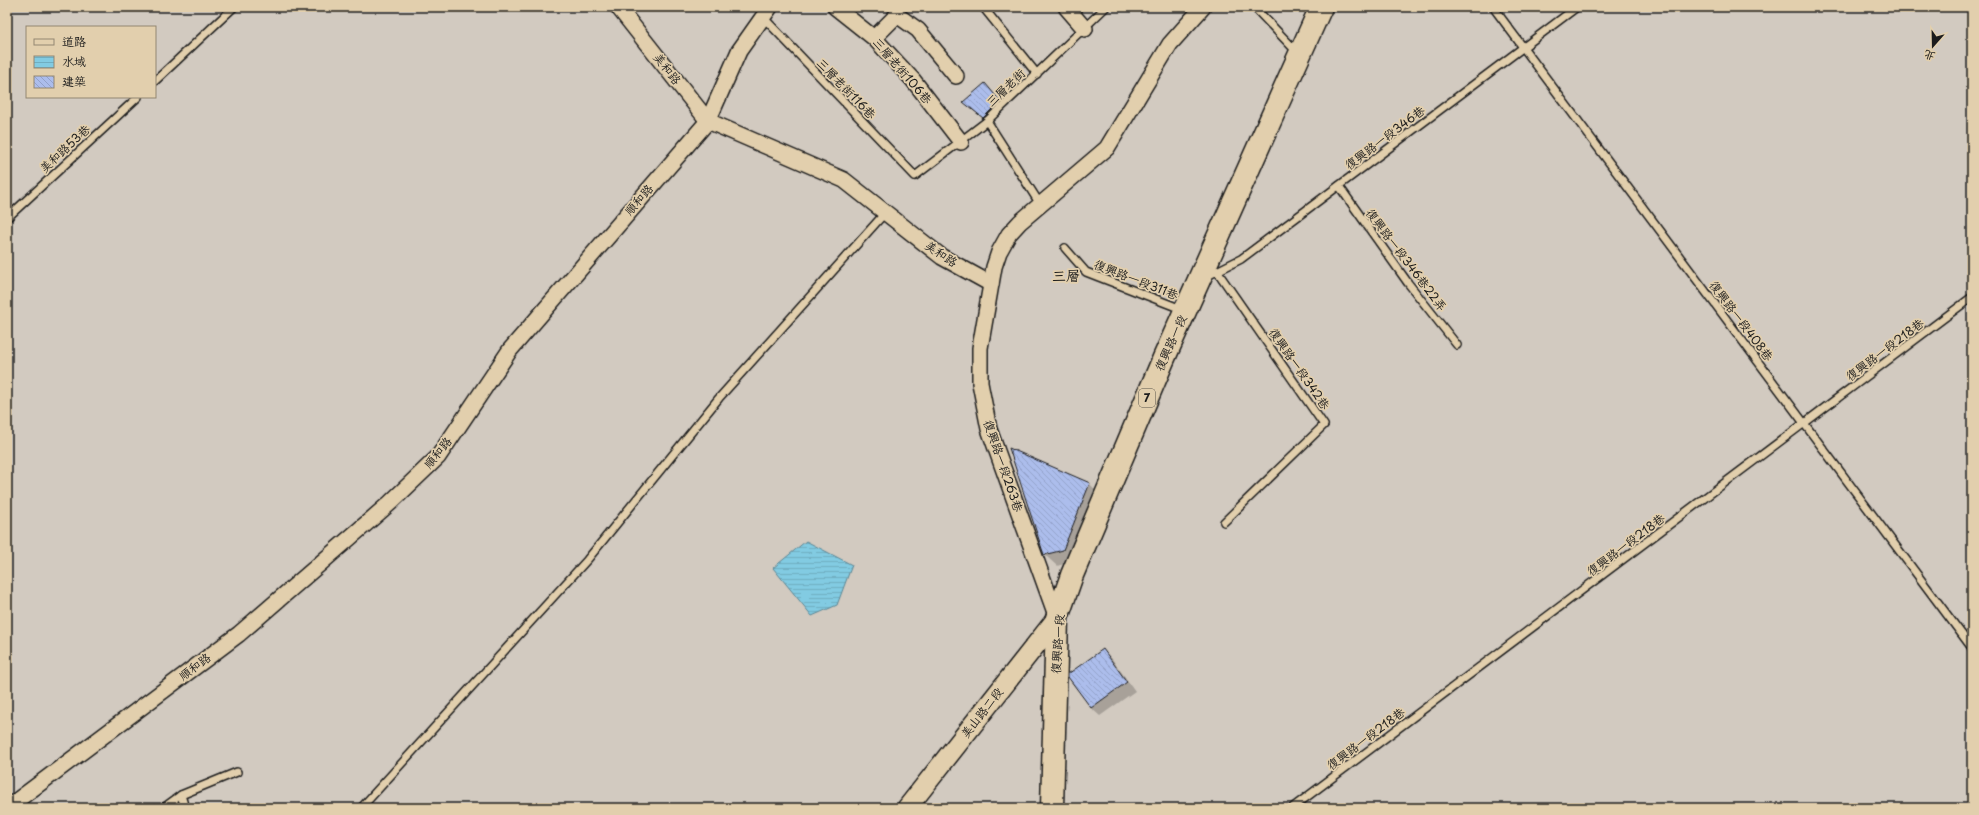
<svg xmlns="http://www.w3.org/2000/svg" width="1979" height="815" viewBox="0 0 1979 815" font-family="'Playpen Sans','LXGW WenKai TC',sans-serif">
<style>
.water{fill:url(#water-rules);stroke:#598593}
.shadow{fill:#0003}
.building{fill:url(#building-back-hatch);stroke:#1c1c1c}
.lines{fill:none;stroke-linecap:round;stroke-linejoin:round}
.service-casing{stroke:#1c1c1c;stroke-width:10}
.minor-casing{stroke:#1c1c1c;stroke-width:18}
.tertiary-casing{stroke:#1c1c1c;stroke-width:22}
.primary-casing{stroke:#1c1c1c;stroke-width:25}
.service{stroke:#e2cfad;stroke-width:7}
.minor{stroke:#e2cfad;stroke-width:15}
.tertiary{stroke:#e2cfad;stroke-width:19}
.primary{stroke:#e2cfad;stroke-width:22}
.labels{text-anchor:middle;stroke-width:3.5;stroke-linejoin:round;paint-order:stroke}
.shield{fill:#e2cfad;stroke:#575248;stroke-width:1}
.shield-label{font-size:11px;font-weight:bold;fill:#1c1c1c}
.street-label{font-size:12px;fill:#1c1c1c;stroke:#e2cfad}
.quarter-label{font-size:14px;fill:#1c1c1c;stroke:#e2cfad}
</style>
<defs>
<pattern id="water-rules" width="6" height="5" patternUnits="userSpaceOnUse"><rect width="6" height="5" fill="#82cbe2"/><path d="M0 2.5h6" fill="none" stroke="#70aec1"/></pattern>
<pattern id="building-back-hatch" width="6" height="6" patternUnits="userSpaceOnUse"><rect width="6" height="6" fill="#acbdec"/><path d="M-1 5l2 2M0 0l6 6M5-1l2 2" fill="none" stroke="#93a2ca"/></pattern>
</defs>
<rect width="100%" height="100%" fill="#d2cac0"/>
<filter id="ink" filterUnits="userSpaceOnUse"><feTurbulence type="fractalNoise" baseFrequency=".025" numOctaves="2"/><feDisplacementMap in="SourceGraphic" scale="8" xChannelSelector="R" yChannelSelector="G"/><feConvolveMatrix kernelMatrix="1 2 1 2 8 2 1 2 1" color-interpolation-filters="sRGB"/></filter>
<g filter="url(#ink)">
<!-- water -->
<path class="water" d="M806 541 852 565 837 605 812 616 773 568Z"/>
<!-- shadow -->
<g class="shadow">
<path d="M985 84 1005 107 989 122 970 108Z"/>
<path d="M1011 450 1090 484 1101 496 1074 561 1057 566 1045 555Z"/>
<path d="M1103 650 1112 659 1135 691 1100 716 1091 708 1069 677Z"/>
</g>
<!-- building -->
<g class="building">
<path d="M985 83 1000 101 983 118 963 102Z"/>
<path d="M1009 448 1090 483 1063 550 1044 555Z"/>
<path d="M1103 649 1127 682 1091 708 1068 677V674Z"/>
</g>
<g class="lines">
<defs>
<g id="service">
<path d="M983 7 1037 74"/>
<path d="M1254 7 1297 52"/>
<path d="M1493 7 1972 648"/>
<path d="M762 16 915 176 987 121 1106 7"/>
<path d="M155 81 234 7"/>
<path d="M987 121 1040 204"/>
<path d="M1339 186 1408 283 1457 345"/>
<path d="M7 218 138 97"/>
<path d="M1065 248 1086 272 1184 310"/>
<path d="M1217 271 1324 425 1224 522"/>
<path d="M1207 276 1241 259 1577 7"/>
<path d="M181 795 185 808"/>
<path d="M163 808 181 795 237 772"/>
<path d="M361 808 587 560 719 398 885 213"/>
<path d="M1292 808 1972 297"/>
</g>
<g id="minor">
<path d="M618 7 708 121 844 180 942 257 991 284"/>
<path d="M835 7 874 38 913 80 961 142"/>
<path d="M1066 7 1085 29"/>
<path d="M874 38 897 15 918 30 956 76"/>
<path d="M1057 618 989 429 980 383V348L994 267 999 252 1009 234 1020 222 1107 148 1170 44 1203 7"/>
<path d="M7 808 239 634 390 503 438 457 510 350 708 121 739 51 770 7"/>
</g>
<path id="tertiary" d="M907 808 1057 618"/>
<path id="primary" d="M1052 808 1057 618 1072 575 1164 358 1321 7"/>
</defs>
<!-- service casing -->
<use href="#service" class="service-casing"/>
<!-- minor casing -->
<use href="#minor" class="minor-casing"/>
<!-- tertiary casing -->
<use href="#tertiary" class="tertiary-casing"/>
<!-- primary casing -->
<use href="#primary" class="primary-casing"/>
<!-- service -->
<use href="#service" class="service"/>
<!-- minor -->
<use href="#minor" class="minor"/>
<!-- tertiary -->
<use href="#tertiary" class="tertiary"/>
<!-- primary -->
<use href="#primary" class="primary"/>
</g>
</g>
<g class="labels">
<!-- shield labels -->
<rect class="shield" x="1139" y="389" width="16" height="18" rx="3"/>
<g class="shield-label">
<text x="1147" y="402">7</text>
</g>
<!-- street labels -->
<g class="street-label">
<text transform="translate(667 69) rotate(52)" y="4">美和路</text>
<text transform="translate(902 71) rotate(49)" y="4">三層老街106巷</text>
<text transform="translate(1006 88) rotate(-44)" y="4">三層老街</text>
<text transform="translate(846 89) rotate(46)" y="4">三層老街116巷</text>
<text transform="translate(1385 138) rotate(-37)" y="4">復興路一段346巷</text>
<text transform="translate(65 149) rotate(-43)" y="4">美和路53巷</text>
<text transform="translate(639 200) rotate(-49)" y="4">順和路</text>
<text transform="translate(941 254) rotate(34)" y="4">美和路</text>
<text transform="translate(1406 260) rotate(53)" y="4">復興路一段346巷22弄</text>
<text transform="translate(1136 280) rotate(21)" y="4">復興路一段311巷</text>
<text transform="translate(1741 321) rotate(53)" y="4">復興路一段408巷</text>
<text transform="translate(1171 343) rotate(-66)" y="4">復興路一段</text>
<text transform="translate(1885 350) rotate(-37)" y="4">復興路一段218巷</text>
<text transform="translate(1299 369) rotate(55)" y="4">復興路一段342巷</text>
<text transform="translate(438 453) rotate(-51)" y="4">順和路</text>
<text transform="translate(1003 466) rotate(71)" y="4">復興路一段263巷</text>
<text transform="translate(1626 545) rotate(-37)" y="4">復興路一段218巷</text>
<text transform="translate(1058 644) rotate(-86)" y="4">復興路一段</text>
<text transform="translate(195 667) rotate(-37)" y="4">順和路</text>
<text transform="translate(982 713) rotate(-52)" y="4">美山路二段</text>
<text transform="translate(1366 739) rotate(-37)" y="4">復興路一段218巷</text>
</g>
<!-- quarter labels -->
<g class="quarter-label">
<text x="1066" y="281">三層</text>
</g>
</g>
<!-- margin -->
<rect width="1979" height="815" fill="none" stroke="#e2cfad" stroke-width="24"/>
<rect x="12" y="12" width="1955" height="791" fill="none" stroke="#1c1c1c" stroke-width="1.5" filter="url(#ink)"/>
<!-- legend -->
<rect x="26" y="26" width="130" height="72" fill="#e2cfad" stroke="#938773"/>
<rect x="34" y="39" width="20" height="6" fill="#e2cfad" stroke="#938773"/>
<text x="62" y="46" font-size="12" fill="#1c1c1c">道路</text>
<rect x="34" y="56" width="20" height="12" fill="url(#water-rules)" stroke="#938773"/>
<text x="62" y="66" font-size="12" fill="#1c1c1c">水域</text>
<rect x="34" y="76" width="20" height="12" fill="url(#building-back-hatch)" stroke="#938773"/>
<text x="62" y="86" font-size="12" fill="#1c1c1c">建築</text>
<!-- north arrow -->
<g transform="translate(1933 46) rotate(200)" stroke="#e2cfad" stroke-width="3" paint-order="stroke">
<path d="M0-3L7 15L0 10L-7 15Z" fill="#1c1c1c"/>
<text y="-6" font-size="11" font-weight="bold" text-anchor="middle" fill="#1c1c1c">北</text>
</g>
</svg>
